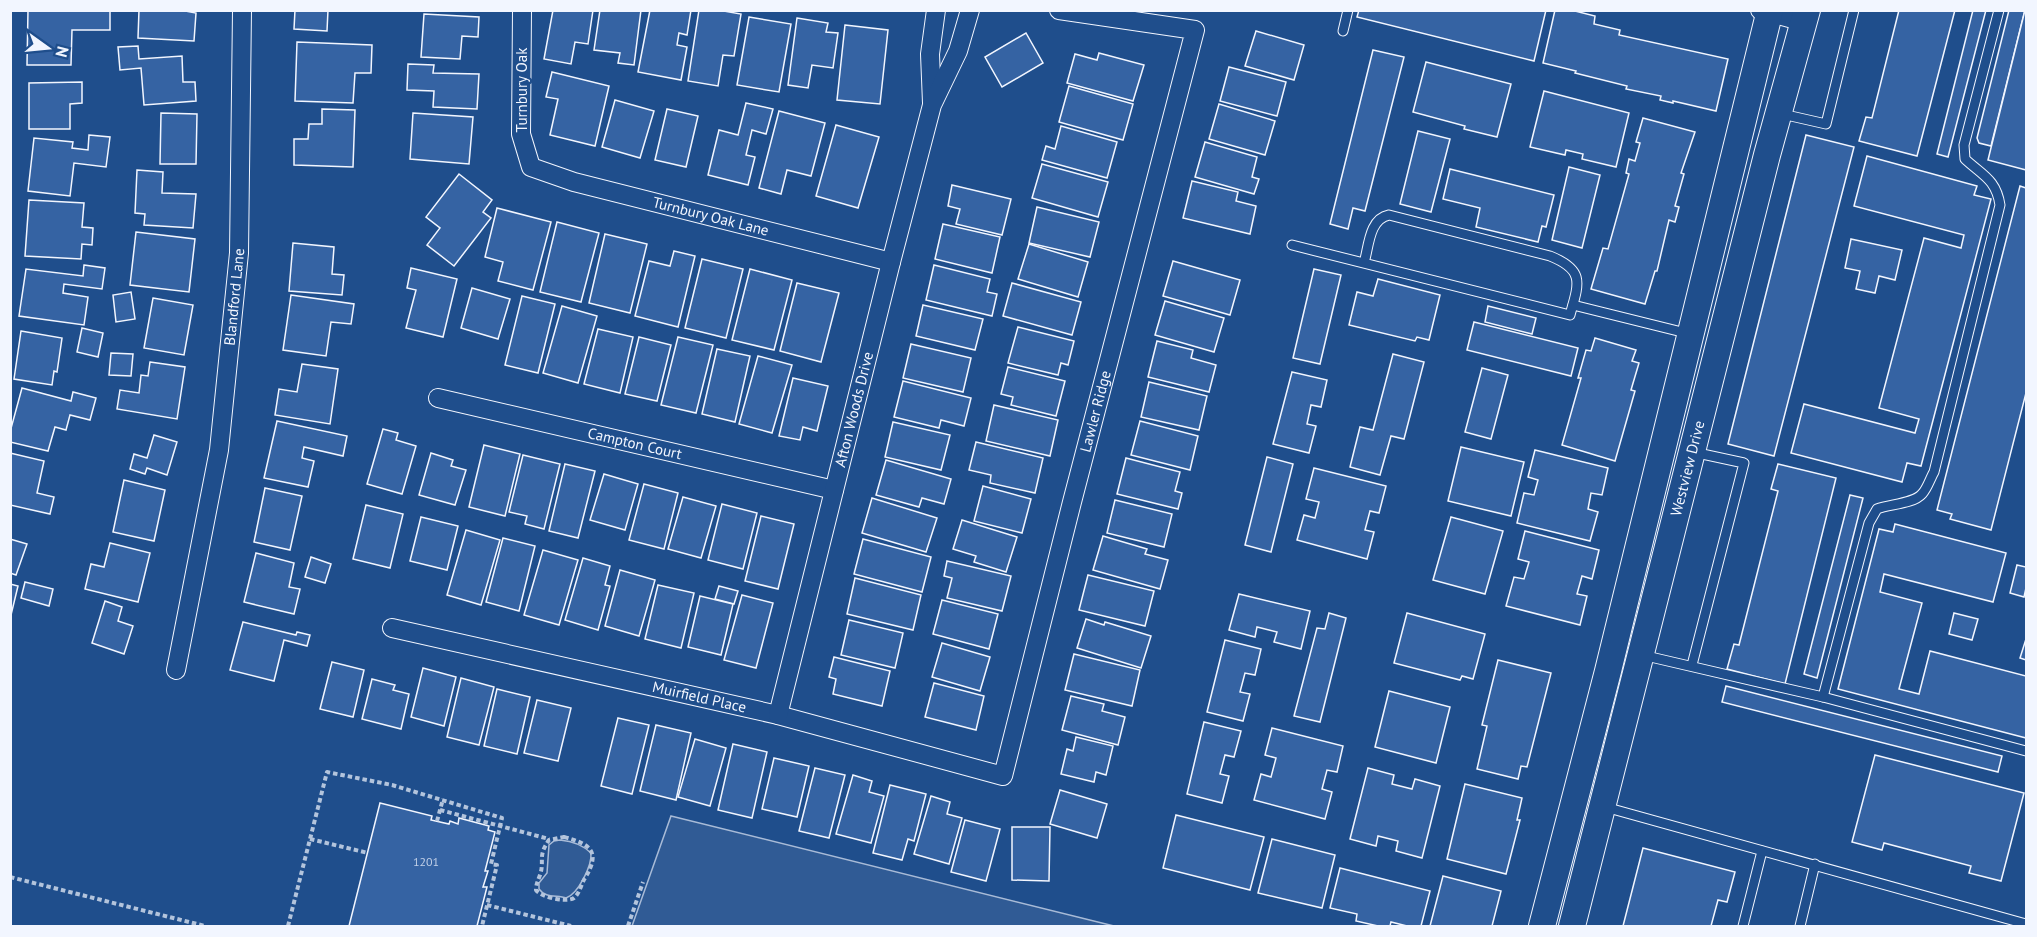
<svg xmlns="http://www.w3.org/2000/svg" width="2037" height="937" viewBox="0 0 2037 937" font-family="'PT Sans',sans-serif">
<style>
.green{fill:#305b95;stroke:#a8bbd7;stroke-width:1.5}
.building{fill:#3563a3;stroke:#f2f6ff;stroke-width:1.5}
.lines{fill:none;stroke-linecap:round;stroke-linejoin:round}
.service-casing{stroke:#f2f6ff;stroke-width:11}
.minor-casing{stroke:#f2f6ff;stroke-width:20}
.secondary-casing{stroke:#f2f6ff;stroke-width:28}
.path{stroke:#b3c4dc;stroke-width:4;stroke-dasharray:4.5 3;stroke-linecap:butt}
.service{stroke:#1f4e8c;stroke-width:9}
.minor{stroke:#1f4e8c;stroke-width:18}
.secondary{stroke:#1f4e8c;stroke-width:26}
.labels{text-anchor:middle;stroke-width:4.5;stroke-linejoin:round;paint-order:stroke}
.number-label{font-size:12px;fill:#c3d1e8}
.street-label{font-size:15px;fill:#f2f6ff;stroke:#1f4e8c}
</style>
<rect width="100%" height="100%" fill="#1f4e8c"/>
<!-- green -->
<g class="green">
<path d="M671 816 1114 926H632Z"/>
<path d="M560 840C571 841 583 845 591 853 592 866 578 894 566 898 557 895 545 898 539 889V883L547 873 549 845 554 841Z"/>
</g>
<!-- building -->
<g class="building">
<path d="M28 10 110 11V30H72L71 65H27Z"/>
<path d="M139 10H180L196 13 194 41 138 38Z"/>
<path d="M295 10H328L327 31 294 29Z"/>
<path d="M553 10H593L588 44 575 42 571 64 544 59Z"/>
<path d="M600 10H641L634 65 618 63 620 53 594 50Z"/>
<path d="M650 10H691L687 35 679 33 677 45 687 47 681 80 638 72Z"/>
<path d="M699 10H718L741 14 734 56 723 55 718 86 688 81Z"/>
<path d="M1359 10H1546L1534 61 1357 17Z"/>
<path d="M1555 10H1571L1595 16 1594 24 1620 30 1619 35 1728 59 1716 111 1673 101V103L1660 100 1661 96 1626 89 1627 86 1575 73 1576 71 1543 63Z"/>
<path d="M1899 10H1955L1917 156 1859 141 1866 117 1872 118Z"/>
<path d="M1973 10H1986L1948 157 1937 154Z"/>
<path d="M2009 10H2025L1991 146 1979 143 1977 138Z"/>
<path d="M2025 10H2026V170L1988 160Z"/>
<path d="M424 14 479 17 478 37 462 36 460 59 421 57Z"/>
<path d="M749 17 791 24 779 92 737 85Z"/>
<path d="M797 18 828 23 826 32 838 33 833 68 812 65 808 88 788 85Z"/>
<path d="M845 25 888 30 880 104 837 100Z"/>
<path d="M1256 31 1304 45 1294 80 1245 66Z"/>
<path d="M1026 33 1043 63 1002 87 985 57Z"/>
<path d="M297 42 372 45 371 73H355L353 103 295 101Z"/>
<path d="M138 46 139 59 182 56 183 82H195L196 101 144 105 141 68 120 70 118 47Z"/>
<path d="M1373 50 1404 57 1365 211 1353 208 1348 229 1330 224Z"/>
<path d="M1099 53 1144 65 1133 101 1067 83 1075 54 1097 60Z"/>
<path d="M1426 62 1511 84 1497 137 1464 129 1465 126 1413 112Z"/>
<path d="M408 64 434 65 433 73 479 74 477 109 433 107 434 91 407 90Z"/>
<path d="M1229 67 1286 82 1277 116 1220 101Z"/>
<path d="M552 72 609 86 595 146 550 135 558 99 546 97Z"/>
<path d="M82 82V103L70 104V129H29V83Z"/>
<path d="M1069 86 1133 104 1123 140 1059 122Z"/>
<path d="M1544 91 1629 113 1616 167 1582 159 1583 154 1566 150 1565 155 1530 147Z"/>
<path d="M615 100 654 111 640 158 602 147Z"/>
<path d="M746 103 773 109 766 134 752 130 746 155 755 157 748 185 708 175 719 130 738 135Z"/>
<path d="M1219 104 1275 121 1265 155 1209 139Z"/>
<path d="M322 109 355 110 353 167 294 165V139H308L309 124H322Z"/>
<path d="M667 109 698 116 686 167 655 160Z"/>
<path d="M779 111 825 123 811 176 787 170 781 194 759 188Z"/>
<path d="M161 113 197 114 196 164H160Z"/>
<path d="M413 113 473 117 469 164 410 159Z"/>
<path d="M1643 118 1695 132 1681 173 1684 174 1675 206 1679 207 1675 222 1669 220 1657 271H1655L1645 304 1591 289 1603 248 1608 249 1629 174 1626 173 1629 159 1635 161 1640 143 1636 142Z"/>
<path d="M836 125 879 137 858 208 816 196Z"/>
<path d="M1061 126 1117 142 1107 178 1042 160 1046 146 1055 149Z"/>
<path d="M1418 131 1450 139 1431 212 1400 204Z"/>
<path d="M89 135 110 137 106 167 74 163 70 196 28 191 34 138 73 142 72 148 88 150Z"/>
<path d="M1806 135 1854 147 1774 456 1728 444Z"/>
<path d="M1205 142 1257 157 1252 177 1259 179 1254 194 1195 177Z"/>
<path d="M1867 156 1977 186 1974 195 1991 199 1921 466 1907 463 1902 482 1791 453 1804 404 1915 433 1919 419 1879 408 1924 238 1961 248 1964 235 1854 206Z"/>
<path d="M1042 164 1108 182 1098 217 1032 198Z"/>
<path d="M1569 167 1600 175 1582 248 1552 240Z"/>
<path d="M1450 169 1554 195 1546 227 1542 226 1538 242 1476 227 1480 208 1443 199Z"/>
<path d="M137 170 163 172 162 193 196 194 193 228 144 225 145 214 135 213Z"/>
<path d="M459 174 492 200 483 212 491 218 454 266 427 245 440 228 426 217Z"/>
<path d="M1192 181 1238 192 1236 201 1256 206 1250 234 1183 218Z"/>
<path d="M952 185 1011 199 1002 235 956 224 960 209 948 206Z"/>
<path d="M2020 186 2026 188V393L1991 530 1950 519 1952 514 1937 510Z"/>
<path d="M29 200 84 203 82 227 93 228 92 245 82 244 81 259 25 256Z"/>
<path d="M1037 207 1099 222 1090 257 1029 243Z"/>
<path d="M497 208 551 222 533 290 498 281 503 262 485 257Z"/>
<path d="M557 222 599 233 581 302 540 292Z"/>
<path d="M943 224 1000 237 992 273 935 259Z"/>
<path d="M136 232 195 239 189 292 130 285Z"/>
<path d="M605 234 647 244 630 313 589 303Z"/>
<path d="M1851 239 1902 250 1895 280 1879 276 1875 293 1856 289 1860 271 1845 268Z"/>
<path d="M293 243 334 247 332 274 344 275 342 295 289 291Z"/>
<path d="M1029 244 1088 262 1078 297 1018 279Z"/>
<path d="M674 251 695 256 678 327 635 316 649 261 670 266Z"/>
<path d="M702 259 743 269 726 338 685 328Z"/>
<path d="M1173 261 1240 280 1230 315 1163 296Z"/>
<path d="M84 265 105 268 102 289 64 284 63 293 88 297 84 325 19 316 26 269 83 276Z"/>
<path d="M934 265 990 279 987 292 997 294 992 316 926 300Z"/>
<path d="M411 268 457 279 443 337 406 328 416 290 407 288Z"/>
<path d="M750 269 792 280 774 350 732 340Z"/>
<path d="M1314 269 1341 275 1320 364 1293 358Z"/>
<path d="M1378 279 1440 295 1429 340 1417 337 1415 341 1349 325 1357 292 1373 296Z"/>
<path d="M797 283 839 293 821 362 780 351Z"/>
<path d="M1012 283 1081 302 1072 335 1003 316Z"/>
<path d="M472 288 510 299 498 339 461 328Z"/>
<path d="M131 292 135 319 116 322 113 295Z"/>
<path d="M291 295 354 304 351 324 331 322 326 356 283 350Z"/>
<path d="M522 296 555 304 538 373 505 365Z"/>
<path d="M153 298 193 305 184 355 144 348Z"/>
<path d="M1165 301 1224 318 1214 352 1155 335Z"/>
<path d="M923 305 983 319 975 350 916 336Z"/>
<path d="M562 306 597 316 578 383 543 373Z"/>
<path d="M1488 306 1536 318 1532 334 1485 322Z"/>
<path d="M1474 322 1578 348 1571 376 1467 350Z"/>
<path d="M1018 327 1074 341 1068 365 1061 363 1058 375 1008 363Z"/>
<path d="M82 328 103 333 98 357 77 352Z"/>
<path d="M598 329 633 337 620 393 584 384Z"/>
<path d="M21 331 62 338 57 372 54 371 52 385 14 379Z"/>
<path d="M639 337 671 345 657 401 625 394Z"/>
<path d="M678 337 713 345 696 413 661 405Z"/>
<path d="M1595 338 1636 350 1632 361 1639 363 1631 390 1635 391 1615 461 1562 445 1581 378H1578L1586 350 1591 351Z"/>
<path d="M1157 341 1193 350 1191 358 1216 365 1209 392 1148 377Z"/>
<path d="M911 344 971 358 963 392 903 378Z"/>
<path d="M717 349 750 356 735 422 702 414Z"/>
<path d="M111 353 133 354 131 376 109 375Z"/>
<path d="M1393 354 1424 362 1404 439 1391 436 1380 475 1350 467 1360 427 1373 430Z"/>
<path d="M758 356 792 365 772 433 739 424Z"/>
<path d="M150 362 185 367 177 419 117 409 120 390 139 393 141 375 148 376Z"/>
<path d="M302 364 338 369 330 424 275 415 279 389 297 392Z"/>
<path d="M1008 367 1065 381 1056 416 1011 405 1013 397 1001 394Z"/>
<path d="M1482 368 1508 375 1491 439 1465 432Z"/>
<path d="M1292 372 1327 380 1321 407 1311 405 1307 424 1316 426 1309 453 1273 444Z"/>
<path d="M793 378 828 386 817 431 803 427 800 440 779 436Z"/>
<path d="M903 381 971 398 964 426 941 420 939 428 894 417Z"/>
<path d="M1149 382 1207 396 1199 430 1141 417Z"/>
<path d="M22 388 71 401 73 392 96 398 90 420 70 415 66 430 55 427 48 451 10 442V432Z"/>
<path d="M994 405 1058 420 1050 456 986 441Z"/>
<path d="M277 421 347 436 343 456 304 447 302 458 314 461 308 487 264 478Z"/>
<path d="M1140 421 1198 436 1190 470 1131 455Z"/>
<path d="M893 422 950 435 941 470 885 457Z"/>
<path d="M383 429 398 433 396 440 416 446 402 494 367 484Z"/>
<path d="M154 435 177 442 167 475 147 468 145 474 130 469 134 454 147 458Z"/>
<path d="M976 442 1043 458 1035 493 990 483 991 475 969 470Z"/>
<path d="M484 445 520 454 505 516 469 507Z"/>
<path d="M1461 447 1524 462 1511 516 1448 501Z"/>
<path d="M1535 450 1608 468 1602 495 1591 493 1588 509 1598 512 1590 541 1517 523 1524 493 1534 495 1538 480 1528 477Z"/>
<path d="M10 453 44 461 37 493 54 497 50 514 10 505Z"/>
<path d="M431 453 453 460 451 466 466 470 455 505 419 495Z"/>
<path d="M523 455 560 464 544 529 525 524 527 516 509 512Z"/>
<path d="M1267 457 1293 464 1271 552 1245 545Z"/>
<path d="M1126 458 1180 472 1175 491 1182 493 1178 509 1117 494Z"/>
<path d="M886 460 951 479 944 504 922 498 919 507 876 495Z"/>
<path d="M565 464 595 471 578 538 549 531Z"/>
<path d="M1778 464 1836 478 1785 684 1727 669 1734 644 1739 645 1778 491 1771 489Z"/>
<path d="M1314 468 1386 486 1379 513 1370 511 1365 530 1374 532 1367 559 1297 540 1304 515 1315 518 1319 502 1306 499Z"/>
<path d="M604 474 638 484 625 530 590 520Z"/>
<path d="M124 480 165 490 154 541 113 532Z"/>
<path d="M644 484 678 493 664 549 629 540Z"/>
<path d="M983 486 1031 499 1022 533 974 521Z"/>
<path d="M265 488 302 496 290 550 254 542Z"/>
<path d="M1850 495 1863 498 1817 678 1804 674Z"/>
<path d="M683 497 716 506 701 558 668 549Z"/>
<path d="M872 498 937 518 926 552 862 533Z"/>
<path d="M1115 500 1172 514 1164 547 1107 533Z"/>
<path d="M722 504 757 513 743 569 708 560Z"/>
<path d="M366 505 403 514 390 568 353 559Z"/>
<path d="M761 516 794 524 778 589 745 581Z"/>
<path d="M421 517 458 526 447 570 410 561Z"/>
<path d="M1451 517 1503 531 1485 594 1433 580Z"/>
<path d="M962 520 1017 537 1006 572 974 562 976 556 953 549Z"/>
<path d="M1895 524 2006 553 1993 602 1884 574 1880 592 1922 603 1899 689 1919 694 1930 651 2026 676V738L1838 689 1879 529 1893 532Z"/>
<path d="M466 530 500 540 481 605 447 595Z"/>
<path d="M1525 531 1599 550 1592 579 1582 576 1577 594 1587 596 1580 625 1506 606 1514 577 1524 579 1529 562 1518 559Z"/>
<path d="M1103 536 1147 549 1145 554 1168 560 1160 589 1093 570Z"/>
<path d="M503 538 535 546 519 611 486 602Z"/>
<path d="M10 539 27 544 16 575 10 573Z"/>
<path d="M863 539 931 557 922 592 854 574Z"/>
<path d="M110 543 150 553 138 602 85 589 91 564 104 567Z"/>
<path d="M543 550 578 560 559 625 524 615Z"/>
<path d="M256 553 294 563 289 587 300 589 294 614 244 602Z"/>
<path d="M311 557 331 564 325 583 305 577Z"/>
<path d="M583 558 610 566 605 585 610 586 598 630 565 620Z"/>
<path d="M947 561 1011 576 1002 611 947 598 952 578 944 576Z"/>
<path d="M2017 565 2026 567V588L2024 597 2010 593Z"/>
<path d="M620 570 655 580 639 636 605 626Z"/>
<path d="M1088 575 1154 591 1145 626 1079 610Z"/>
<path d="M855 578 921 595 913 630 847 614Z"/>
<path d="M25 582 53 589 49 606 21 598Z"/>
<path d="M10 584 18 586 11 615H10Z"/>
<path d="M658 585 694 593 681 648 645 639Z"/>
<path d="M719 586 738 591 734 604 715 599Z"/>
<path d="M1239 594 1310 611 1301 649 1274 642 1277 632 1257 627 1255 637 1229 630Z"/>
<path d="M742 595 773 603 756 668 724 660Z"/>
<path d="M700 596 733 604 721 655 688 647Z"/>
<path d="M942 600 998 614 989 649 933 634Z"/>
<path d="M105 601 122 607 118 621 133 626 124 654 92 643Z"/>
<path d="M1329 613 1346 618 1320 722 1294 716 1317 628 1325 629Z"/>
<path d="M1407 613 1485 634 1473 679 1462 676 1460 680 1394 663Z"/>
<path d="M1954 613 1978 619 1972 640 1949 634Z"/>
<path d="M1086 619 1104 625 1105 622 1151 636 1141 668 1077 648Z"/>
<path d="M849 620 903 633 895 668 841 655Z"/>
<path d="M243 622 296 635 297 632 310 635 307 646 284 640 274 681 230 670Z"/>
<path d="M2026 639V660L2020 658Z"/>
<path d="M1225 640 1261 649 1255 675 1245 673 1240 692 1250 694 1243 721 1207 712Z"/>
<path d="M942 643 990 657 980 691 932 677Z"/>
<path d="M1074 654 1140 670 1132 706 1065 690Z"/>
<path d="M834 657 890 671 882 706 833 694 836 679 829 677Z"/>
<path d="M1498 660 1551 673 1527 767 1521 766 1518 779 1477 769 1487 726 1482 725Z"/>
<path d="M332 662 364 670 353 717 320 709Z"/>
<path d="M423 668 456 677 444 726 411 717Z"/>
<path d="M461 678 494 687 479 745 447 737Z"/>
<path d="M372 679 395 685 393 690 409 694 401 729 362 719Z"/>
<path d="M934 683 984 696 976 730 925 717Z"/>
<path d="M1726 686 2002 756 1998 772 1722 702Z"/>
<path d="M497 689 530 697 517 754 484 746Z"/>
<path d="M1389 691 1450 707 1436 763 1375 747Z"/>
<path d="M1071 696 1104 704 1102 711 1125 717 1118 745 1062 730Z"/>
<path d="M537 700 571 708 558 761 524 753Z"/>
<path d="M618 718 649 725 632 794 601 786Z"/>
<path d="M1204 722 1241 731 1234 757 1225 755 1220 774 1229 776 1222 803 1187 794Z"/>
<path d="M656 725 691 733 676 800 640 791Z"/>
<path d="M1272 728 1343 746 1337 772 1327 770 1322 789 1332 792 1325 819 1254 800 1261 774 1271 777 1276 758 1265 755Z"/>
<path d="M1076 737 1113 746 1106 775 1096 772 1094 782 1061 774 1067 749 1073 751Z"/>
<path d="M695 739 726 748 710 806 678 797Z"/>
<path d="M733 744 767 752 752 818 718 810Z"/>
<path d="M1875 755 2024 793 2001 881 1969 873 1971 866 1884 843 1882 850 1852 842Z"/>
<path d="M774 758 809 766 797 817 762 809Z"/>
<path d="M815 768 845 775 829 838 799 831Z"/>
<path d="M1368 768 1394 775 1392 784 1412 789 1415 779 1440 786 1422 858 1396 851 1398 841 1378 836 1376 846 1350 839Z"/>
<path d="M853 775 872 781 869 792 884 796 871 843 836 834Z"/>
<path d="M1465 784 1522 798 1517 820H1520L1506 874 1447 859Z"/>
<path d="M890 785 926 794 914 841 908 839 902 860 873 853Z"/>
<path d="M1060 790 1107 804 1097 838 1050 824Z"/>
<path d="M931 796 950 802 947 814 962 818 949 864 914 854Z"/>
<path d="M380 803 432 816 431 820 449 824 450 821 458 824 459 818 489 826 488 830 495 832 485 871H488L483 887H487L477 926H349Z"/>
<path d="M1176 815 1264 837 1250 890 1163 868Z"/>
<path d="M965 820 1000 829 986 881 951 872Z"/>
<path d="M1012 827H1050L1049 881 1012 880Z"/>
<path d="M1272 839 1335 855 1322 908 1258 893Z"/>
<path d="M1643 848 1735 872 1727 902 1718 900 1711 926H1623Z"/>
<path d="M1340 868 1430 891 1421 926H1407L1391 922 1390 926H1378L1356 921 1357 914 1330 908Z"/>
<path d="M1443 876 1501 891 1492 926H1430Z"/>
</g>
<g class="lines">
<defs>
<g id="service">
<path d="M1343 31 1348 10"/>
<path d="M1782 114 1826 124 1854 10"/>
<path d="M1292 245 1570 315C1579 283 1585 270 1550 256L1389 215C1369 219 1369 246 1364 263"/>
<path d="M1573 305 1690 334"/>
<path d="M1642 655 1823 697 2026 751"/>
<path d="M1692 665 1744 463 1693 452"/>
<path d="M1823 697 1869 523 1877 509C1890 504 1913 504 1922 494 1927 489 1930 479 1934 472L2000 205C1996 179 1982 175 1965 159L1964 145 1999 10"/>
<path d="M1605 807 2026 924"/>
<path d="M1743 926 1762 851"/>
<path d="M1800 926 1815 864"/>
</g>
<g id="minor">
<path id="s1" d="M522 10 521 134 531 167 574 182 891 262"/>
<path d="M1760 10 1804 22"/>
<path d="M932 103 930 54 936 10"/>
<path id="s2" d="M438 398 834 490"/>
<path id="s3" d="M392 628 778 715 1003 776 1072 502 1195 30 1059 10"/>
<path id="s4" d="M176 670 219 450 239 253 242 10"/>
<path id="s5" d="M778 715 891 262 932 105 958 51 970 10"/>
</g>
<g id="secondary">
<path d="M1542 926 1608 671 1770 10"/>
<path id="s6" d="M1572 926 1767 155 1807 10"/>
</g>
</defs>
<!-- service casing -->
<use href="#service" class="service-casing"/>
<!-- minor casing -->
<use href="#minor" class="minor-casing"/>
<!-- secondary casing -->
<use href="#secondary" class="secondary-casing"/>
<!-- path -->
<g class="path">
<path d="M440 810 549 839"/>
<path d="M437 821 443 799"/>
<path d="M564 837C591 844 601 852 585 878 581 884 580 893 574 898 566 903 541 897 536 890 536 884 538 881 540 875 545 860 537 857 549 840Z"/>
<path d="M310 839 368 853"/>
<path d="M10 877 205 926"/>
<path d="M487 905 571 926"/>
<path d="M288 926 327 772 392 785 502 818 491 864 497 865 482 926"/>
<path d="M628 926 643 882"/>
</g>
<!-- service -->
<use href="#service" class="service"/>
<!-- minor -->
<use href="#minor" class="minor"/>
<!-- secondary -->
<use href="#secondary" class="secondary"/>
</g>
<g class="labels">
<!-- number labels -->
<g class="number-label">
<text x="426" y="866">1201</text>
</g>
<!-- street labels -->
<g class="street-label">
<text transform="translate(522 90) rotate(-90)" y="5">Turnbury Oak</text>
<text dy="5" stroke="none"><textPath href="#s1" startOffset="345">Turnbury Oak Lane</textPath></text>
<text dy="5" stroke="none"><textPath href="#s4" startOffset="378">Blandford Lane</textPath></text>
<text dy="5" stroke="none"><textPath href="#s5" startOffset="315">Afton Woods Drive</textPath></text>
<text dy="5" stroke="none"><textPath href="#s3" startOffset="1005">Lawler Ridge</textPath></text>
<text dy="5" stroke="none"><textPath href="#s2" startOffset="202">Campton Court</textPath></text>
<text dy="5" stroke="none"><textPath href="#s6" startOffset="472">Westview Drive</textPath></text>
<text dy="5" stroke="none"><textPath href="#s3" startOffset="315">Muirfield Place</textPath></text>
</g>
</g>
<!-- border -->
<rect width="2037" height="937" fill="none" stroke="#f2f6ff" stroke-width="24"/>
<!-- north arrow -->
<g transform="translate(48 48) rotate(105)" stroke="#1f4e8c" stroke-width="4.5" paint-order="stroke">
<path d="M0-4.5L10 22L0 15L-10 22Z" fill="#f2f6ff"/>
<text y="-9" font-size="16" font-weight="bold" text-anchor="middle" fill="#f2f6ff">N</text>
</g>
</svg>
